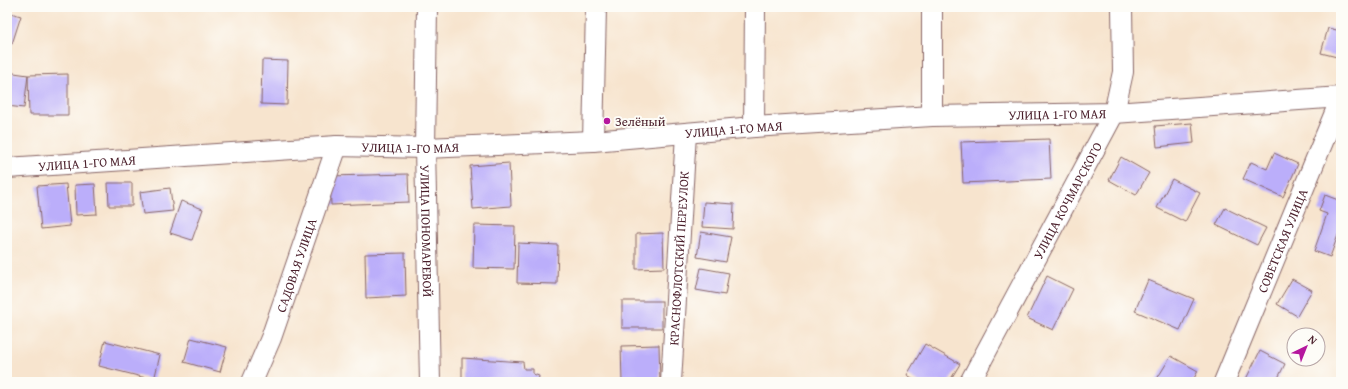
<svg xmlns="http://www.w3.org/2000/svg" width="1348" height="389" viewBox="0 0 1348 389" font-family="'Gentium Book Plus',serif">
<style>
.building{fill:#bbaefa}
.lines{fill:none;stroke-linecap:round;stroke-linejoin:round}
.minor-casing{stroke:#876464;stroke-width:22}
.minor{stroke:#fff;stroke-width:20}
.poi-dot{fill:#b5179e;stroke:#fdfcf7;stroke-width:1.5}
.labels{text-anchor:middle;stroke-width:4;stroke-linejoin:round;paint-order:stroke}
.street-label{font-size:13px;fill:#4a1f2b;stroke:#fdfcf7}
.poi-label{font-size:13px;fill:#4a1f2b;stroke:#fdfcf7;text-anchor:start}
</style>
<rect width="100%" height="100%" fill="#fdfcf7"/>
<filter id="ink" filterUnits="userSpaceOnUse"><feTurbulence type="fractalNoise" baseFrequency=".025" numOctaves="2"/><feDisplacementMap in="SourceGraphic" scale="8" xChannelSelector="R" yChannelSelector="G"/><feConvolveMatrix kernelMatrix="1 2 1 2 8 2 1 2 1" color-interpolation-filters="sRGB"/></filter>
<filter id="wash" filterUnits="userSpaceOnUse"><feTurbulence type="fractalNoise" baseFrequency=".012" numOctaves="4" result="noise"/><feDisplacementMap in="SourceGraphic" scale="16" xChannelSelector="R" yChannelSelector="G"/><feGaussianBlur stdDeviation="0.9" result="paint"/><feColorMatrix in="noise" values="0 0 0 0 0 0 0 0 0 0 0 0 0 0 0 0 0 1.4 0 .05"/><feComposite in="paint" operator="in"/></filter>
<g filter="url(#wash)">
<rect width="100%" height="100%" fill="#f7e4ce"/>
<g id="blocks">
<!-- building -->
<g class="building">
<path d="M717 7H744V8L717 9Z"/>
<path d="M7 12 21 16 12 44 7 43Z"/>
<path d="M1328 28 1341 31V58L1321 53Z"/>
<path d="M262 60 288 61 287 105 261 104Z"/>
<path d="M7 72 28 75 24 108 7 106Z"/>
<path d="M68 74V115H29L28 75Z"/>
<path d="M1192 123 1194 143 1157 147 1155 126Z"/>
<path d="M1049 139 1051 179 963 183 961 142Z"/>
<path d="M1274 153 1298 164 1283 197 1243 179 1251 162 1267 169Z"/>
<path d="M1121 157 1149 173 1136 195 1109 180Z"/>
<path d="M509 163 511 206 473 209 470 166Z"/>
<path d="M408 174 409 202 331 205 330 176Z"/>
<path d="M1172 179 1200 193 1185 222 1157 208Z"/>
<path d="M108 183H132V206H109Z"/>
<path d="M66 184 70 226 41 229 37 186Z"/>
<path d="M95 184 97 214 76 215 75 185Z"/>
<path d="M170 188 173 211 143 214 140 192Z"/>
<path d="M1325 195 1341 201V227L1330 257 1314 251 1327 214 1319 211Z"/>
<path d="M181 201 203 209 192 240 170 233Z"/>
<path d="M704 202 734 204 733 229 702 227Z"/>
<path d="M1225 208 1266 228 1257 245 1216 225Z"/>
<path d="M474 225 515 226 514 269 473 268Z"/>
<path d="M701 232 731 237 726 262 697 257Z"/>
<path d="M663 233 664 268 636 269V234Z"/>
<path d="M518 243 558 245 557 284 517 283Z"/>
<path d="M405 253 406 296 366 298 365 254Z"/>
<path d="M701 268 729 273 725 295 696 290Z"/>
<path d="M1047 276 1073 289 1053 330 1027 318Z"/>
<path d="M1292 279 1312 290 1297 316 1277 304Z"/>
<path d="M1148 280 1194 299 1180 330 1135 311Z"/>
<rect x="622" y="301" width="40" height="27"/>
<path d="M191 338 227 347 220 372 184 362Z"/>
<path d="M105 341 160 355 154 380 99 366Z"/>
<path d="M925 344 960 364 949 382H919L907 375Z"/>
<path d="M659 345 660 382H622L621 346Z"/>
<path d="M1260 351 1285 364 1276 382 1245 381Z"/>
<path d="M1171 356 1198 371 1192 382H1155Z"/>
<path d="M462 358 523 362 524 369H533V374L539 376 538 382H508L506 379 488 378 482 382H462Z"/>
</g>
</g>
</g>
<g filter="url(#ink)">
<use href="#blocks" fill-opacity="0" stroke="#876464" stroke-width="1"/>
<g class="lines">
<defs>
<g id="minor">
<path id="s1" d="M427 7 425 148 430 382"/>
<path d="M932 116V7"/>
<path d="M754 127 755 7"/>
<path d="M593 141 596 7"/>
<path id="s2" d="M7 168 337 146 425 148 593 141 754 127 932 116 1114 113 1341 97"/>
<path id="s3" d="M252 382 271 338 337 146"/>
<path id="s4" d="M671 382 686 134"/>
<path id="s5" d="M970 382 1114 113 1123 72 1122 7"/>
<path id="s6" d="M1224 382 1341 98"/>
</g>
</defs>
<!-- minor casing -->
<use href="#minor" class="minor-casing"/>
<!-- minor -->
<use href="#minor" class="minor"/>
</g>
</g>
<!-- markers -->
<circle class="poi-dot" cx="607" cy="121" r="4"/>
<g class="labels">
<!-- street labels -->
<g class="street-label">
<text dy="5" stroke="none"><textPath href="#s2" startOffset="1052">УЛИЦА 1-ГО МАЯ</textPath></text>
<text dy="5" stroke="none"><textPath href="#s2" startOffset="728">УЛИЦА 1-ГО МАЯ</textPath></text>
<text dy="5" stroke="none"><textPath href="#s2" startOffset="404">УЛИЦА 1-ГО МАЯ</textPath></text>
<text dy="5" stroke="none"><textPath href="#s2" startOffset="80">УЛИЦА 1-ГО МАЯ</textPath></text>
<text dy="5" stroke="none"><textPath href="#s5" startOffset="206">УЛИЦА КОЧМАРСКОГО</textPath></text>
<text dy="5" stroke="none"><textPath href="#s1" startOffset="224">УЛИЦА ПОНОМАРЕВОЙ</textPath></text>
<text dy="5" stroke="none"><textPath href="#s6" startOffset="153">СОВЕТСКАЯ УЛИЦА</textPath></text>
<text dy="5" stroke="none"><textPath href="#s4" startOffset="124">КРАСНОФЛОТСКИЙ ПЕРЕУЛОК</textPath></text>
<text dy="5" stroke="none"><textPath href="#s3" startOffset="125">САДОВАЯ УЛИЦА</textPath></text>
</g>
<!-- poi labels -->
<g class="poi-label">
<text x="615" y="126">Зелёный</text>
</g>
</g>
<!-- margin -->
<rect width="1348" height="389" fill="none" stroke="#fdfcf7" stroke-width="24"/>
<!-- north arrow -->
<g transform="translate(1306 347) rotate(43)"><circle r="19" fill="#fdfcf7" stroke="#b5a4a5"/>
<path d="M0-3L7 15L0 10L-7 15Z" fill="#b5179e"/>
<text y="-6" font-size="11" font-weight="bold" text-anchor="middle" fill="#4a1f2b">N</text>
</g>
</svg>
